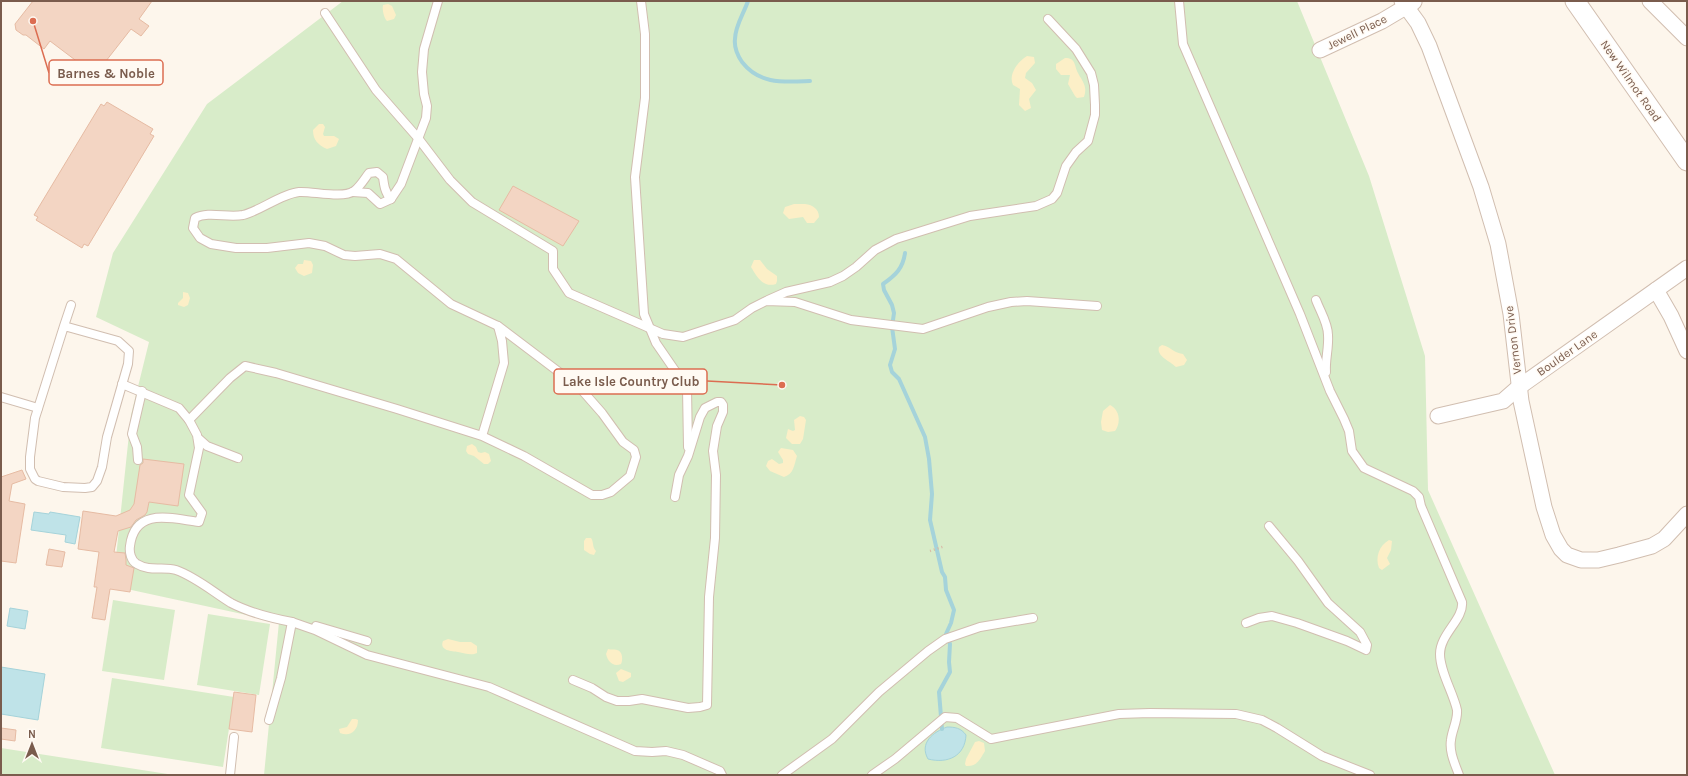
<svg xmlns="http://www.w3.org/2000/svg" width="1688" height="776" viewBox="0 0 1688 776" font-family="Karla,sans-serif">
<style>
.green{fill:#d8ecc9}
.sand{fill:#fcefc7}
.water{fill:#bfe3e8;stroke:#a5d3da}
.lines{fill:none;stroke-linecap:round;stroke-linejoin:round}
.stream{stroke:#a5d3da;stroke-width:4}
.building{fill:#f3d5c3;stroke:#e6bba3}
.service-casing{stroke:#d1beb0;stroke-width:10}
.minor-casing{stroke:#d1beb0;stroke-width:17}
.tertiary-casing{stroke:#d1beb0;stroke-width:21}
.path{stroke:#d9b8a5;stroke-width:2.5;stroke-dasharray:1 3;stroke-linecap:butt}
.service{stroke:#fff;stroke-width:8}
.minor{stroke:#fff;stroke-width:15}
.tertiary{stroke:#fff;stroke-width:19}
.labels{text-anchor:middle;stroke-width:3;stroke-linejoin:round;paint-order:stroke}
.street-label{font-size:12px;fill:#7a5c4d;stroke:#fffaf3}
.leader{fill:none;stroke:#dc6d51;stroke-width:1.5}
.callout-dot{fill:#dc6d51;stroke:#fffaf3;stroke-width:1.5}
.callout{fill:#fffaf3;stroke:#dc6d51;stroke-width:1.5}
.callout-label{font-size:13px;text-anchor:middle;font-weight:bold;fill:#7a5c4d}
</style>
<rect width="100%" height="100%" fill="#fdf6ec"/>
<!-- green -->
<g class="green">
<path d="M343 1H1297L1369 176 1425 356 1428 490 1555 775H264L279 622 113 586 131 415 149 342 96 317 113 253 207 104Z"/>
<path d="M113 600 175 610 164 680 102 671Z"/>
<path d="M208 614 270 624 259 695 197 685Z"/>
<path d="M112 678 234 697 223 767 101 748Z"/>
<path d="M1 748 174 775H1Z"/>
</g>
<!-- sand -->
<g class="sand">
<path d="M388 4 392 6 396 15 394 19 387 21C384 18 382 10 383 5Z"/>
<path d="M1027 56 1034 57 1035 63 1026 73 1025 78 1032 83 1036 90 1029 99 1031 108 1025 111 1019 105 1020 89 1013 85C1008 75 1018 61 1027 56Z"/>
<path d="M1065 58C1076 58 1074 65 1078 73 1082 81 1088 86 1084 97L1077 98 1075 96 1068 84 1070 75H1061L1056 69V64Z"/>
<path d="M319 124H323L325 127 323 134 324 136H334L339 139 336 146 327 149C318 145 313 140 313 130Z"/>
<path d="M805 204C813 205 819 209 819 217L814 223H807L803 217 789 219 783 213 785 207 794 204Z"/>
<path d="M304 260 311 261 313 265 312 273 304 276 298 273 295 268 298 264H303Z"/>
<path d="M754 260H760L767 269 777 276V281L776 284C763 288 757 277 751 267Z"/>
<path d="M183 292 188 293 190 298 188 305 184 307 178 305V303L183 298Z"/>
<path d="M1162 345C1170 346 1173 353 1183 354L1187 360 1184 365 1176 367C1170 361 1156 356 1159 347Z"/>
<path d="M1110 405C1120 410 1121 423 1115 431L1108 432 1102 430 1101 422 1103 411Z"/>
<path d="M800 416 804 417 806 420 803 439 800 444H792L786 438 788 429 793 431 795 430 794 420Z"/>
<path d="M472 444 476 447 478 452 481 453 485 452 489 454 491 461 488 464H484L474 456 468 454 466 451 467 446Z"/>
<path d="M781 448 793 450 797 456C794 465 794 474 784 477L770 471 766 466 768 461 772 459 779 464 783 463V460L778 452Z"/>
<path d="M586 538H591C594 542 592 547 596 551L594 555 590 554 584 550V541Z"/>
<path d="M1389 540 1392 541 1391 550 1387 558 1390 564 1382 570 1379 568C1375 557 1379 546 1389 540Z"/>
<path d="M448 639 460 642H471L477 646V653C471 656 465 653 458 652 452 651 439 651 443 641Z"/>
<path d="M608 649C611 650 614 649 617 650 623 651 623 661 621 664 613 667 608 662 606 654Z"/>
<path d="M621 669 631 673V677L623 682 619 681 616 673Z"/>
<path d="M352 719H356L358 720C358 731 350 737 340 733L339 729 347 727Z"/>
<path d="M979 741 984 743 985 751C980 759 977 767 966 766L965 764 966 759 975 742Z"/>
</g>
<!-- water -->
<g class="water">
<path d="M34 512 49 514 50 512 80 517 75 544 65 542 66 535 31 530Z"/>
<path d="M10 608 28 611 25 629 7 626Z"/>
<path d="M1 667 45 674 38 720 1 714Z"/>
<path d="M947 727C955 727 961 728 966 735 965 756 948 764 928 759 919 743 933 732 947 727Z"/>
</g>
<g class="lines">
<!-- stream -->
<g class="stream">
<path d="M748 1C744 13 735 26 735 39 734 47 738 56 742 62 760 85 784 82 810 81"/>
<path d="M905 253C903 268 896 275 883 284L884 290 892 305 894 313 892 327 895 349 890 365 892 372 899 379 925 437 929 459 932 494 930 520 942 572 945 577 946 590 954 610 951 623 946 634 950 644 949 662 950 672 939 692 942 729"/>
</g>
</g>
<!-- building -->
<g class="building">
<path d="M33 1H152L139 19 149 26 141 36 131 29 95 75 50 41 44 49 26 35H23L16 30 15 24Z"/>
<path d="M107 102 153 129 150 134 154 136 88 246 84 244 82 248 36 220 38 217 34 215 101 104 104 106Z"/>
<path d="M513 186 579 221 563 246 499 210Z"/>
<path d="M143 459 184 464 178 506 149 502 147 512 145 515 136 520 131 527 118 531 114 552 125 553 126 560V565L134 568 130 592 110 589 105 620 92 618 97 587H94L99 552 78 549 83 511 116 516 130 510 134 504 140 465 143 463Z"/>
<path d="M22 470 26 479 12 484 9 501 25 504 16 563 1 561V477Z"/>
<path d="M49 549 65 552 62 567 46 565Z"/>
<path d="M234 692 256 695 252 732 229 729Z"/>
<path d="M1 728 16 730 15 741 1 739Z"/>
</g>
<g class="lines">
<defs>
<g id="service">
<path d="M438 1 424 49 422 72 424 94 427 106 426 118 401 184 391 199C385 193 384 185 383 177L377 172 369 173C365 178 360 187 354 191 342 199 313 191 299 192 281 194 260 211 243 215 227 218 209 211 195 218L193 228 200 238 211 244 236 248H267L309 243 325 246 344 255 355 256 380 254 396 259 451 304 498 326"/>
<path d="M641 1 645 34V98L635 177 644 314 656 343 687 388 688 447"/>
<path d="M1179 1 1183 44 1300 314 1330 391 1344 419 1349 431 1352 451 1364 468 1413 491 1419 497 1421 506 1462 602C1464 619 1440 634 1440 654 1440 672 1453 692 1457 710 1458 720 1452 730 1451 740 1449 752 1455 764 1459 775"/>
<path d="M325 13 376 90 418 138 450 180 472 202 553 251V269L569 293 663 334 683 337 735 320 752 308 766 301 795 302 851 320 923 329 988 307 1011 302 1027 301 1097 306"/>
<path d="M353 192 368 193 380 204 391 199"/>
<path d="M768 300 786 292 830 282 843 276 856 267 875 250 896 239 970 216 1036 206 1052 199 1057 193 1066 166 1076 152 1088 141 1095 115V105L1094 85 1091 73 1076 49 1048 19"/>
<path d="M1316 300C1320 311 1328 323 1328 335 1329 348 1325 360 1326 372"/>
<path d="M64 326 118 341 129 351 128 364 107 437 102 467 97 481 92 487 85 488 63 487 38 481 35 479 30 469V457L35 418 64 326 71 305"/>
<path d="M122 384 179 408 189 420 197 435 199 448 189 495 202 513 199 522C173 519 135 506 130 546 129 552 131 561 137 564 150 572 163 566 176 570 196 577 213 592 231 603 250 613 271 618 292 622L281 678 269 720"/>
<path d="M1 397 38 408"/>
<path d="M189 420 230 378 245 366 276 373 397 409 482 436 524 456 592 495H602L611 492 630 476 636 457 634 450 623 442 602 413 580 388 498 326 502 341 504 363 482 436"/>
<path d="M198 438 207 446 238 458"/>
<path d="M138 460 137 447 132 434 142 391"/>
<path d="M292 622 315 630 367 655 489 687 635 751 652 752 666 751 683 755 720 771 722 775"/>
<path d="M1246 623 1259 618 1272 616 1297 623 1347 641 1366 650 1367 645 1360 632 1328 603 1298 561 1269 526"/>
<path d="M316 626 367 641"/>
<path d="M573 680 592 688 606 697 617 701H629L642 699 688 708 700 707 707 705 709 597 715 538 716 475 713 451 717 426 723 412V405L721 402H717L705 408 700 417 688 456 679 475 675 497"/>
<path d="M230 775 234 737"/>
<path d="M782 775 832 739 879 692 928 651 945 639 980 627 1033 618"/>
<path d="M872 775 895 759 945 717 957 718 991 739 1119 714 1150 713 1236 714 1262 720 1277 728 1322 756 1370 775"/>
</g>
<g id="minor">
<path d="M1402 1 1418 23 1429 46 1481 187 1498 244 1511 314 1521 401 1544 507 1553 535 1561 549 1567 555 1581 560H1598L1619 555 1652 546 1664 539 1687 514"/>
<path d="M1650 1 1687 38"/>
<path d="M1320 50 1382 21 1414 2"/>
<path d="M1656 290 1671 316 1687 351"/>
<path d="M1438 416 1503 401 1519 387 1687 268"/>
</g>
<path id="tertiary" d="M1575 1 1687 161"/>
</defs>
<!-- service casing -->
<use href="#service" class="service-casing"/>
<!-- minor casing -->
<use href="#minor" class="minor-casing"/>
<!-- tertiary casing -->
<use href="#tertiary" class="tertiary-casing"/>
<!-- path -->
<path class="path" d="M930 551 945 546"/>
<!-- service -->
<use href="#service" class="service"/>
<!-- minor -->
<use href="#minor" class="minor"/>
<!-- tertiary -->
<use href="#tertiary" class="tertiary"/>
</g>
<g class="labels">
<!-- street labels -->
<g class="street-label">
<text transform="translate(1357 32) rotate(-26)" y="4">Jewell Place</text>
<text transform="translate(1631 81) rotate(55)" y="4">New Wilmot Road</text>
<text transform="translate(1513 340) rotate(-97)" y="4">Vernon Drive</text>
<text transform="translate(1567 353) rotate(-35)" y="4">Boulder Lane</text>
</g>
</g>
<!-- callouts -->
<path class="leader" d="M33 21L49 73M782 385L707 381"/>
<g class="callout-dot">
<circle cx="33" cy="21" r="4"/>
<circle cx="782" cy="385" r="4"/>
</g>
<g class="callout">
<rect x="49" y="60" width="114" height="25" rx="4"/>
<rect x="554" y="369" width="153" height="25" rx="4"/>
</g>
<g class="callout-label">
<text x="106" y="78">Barnes &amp; Noble</text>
<text x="631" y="386">Lake Isle Country Club</text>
</g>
<!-- border -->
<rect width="1688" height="776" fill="none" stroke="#7a5c4d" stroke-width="4"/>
<!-- north arrow -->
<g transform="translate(32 744)" stroke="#fffaf3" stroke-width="3" paint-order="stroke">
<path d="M0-3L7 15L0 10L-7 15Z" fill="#7a5c4d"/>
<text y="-6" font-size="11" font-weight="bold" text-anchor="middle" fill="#7a5c4d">N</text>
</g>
</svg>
